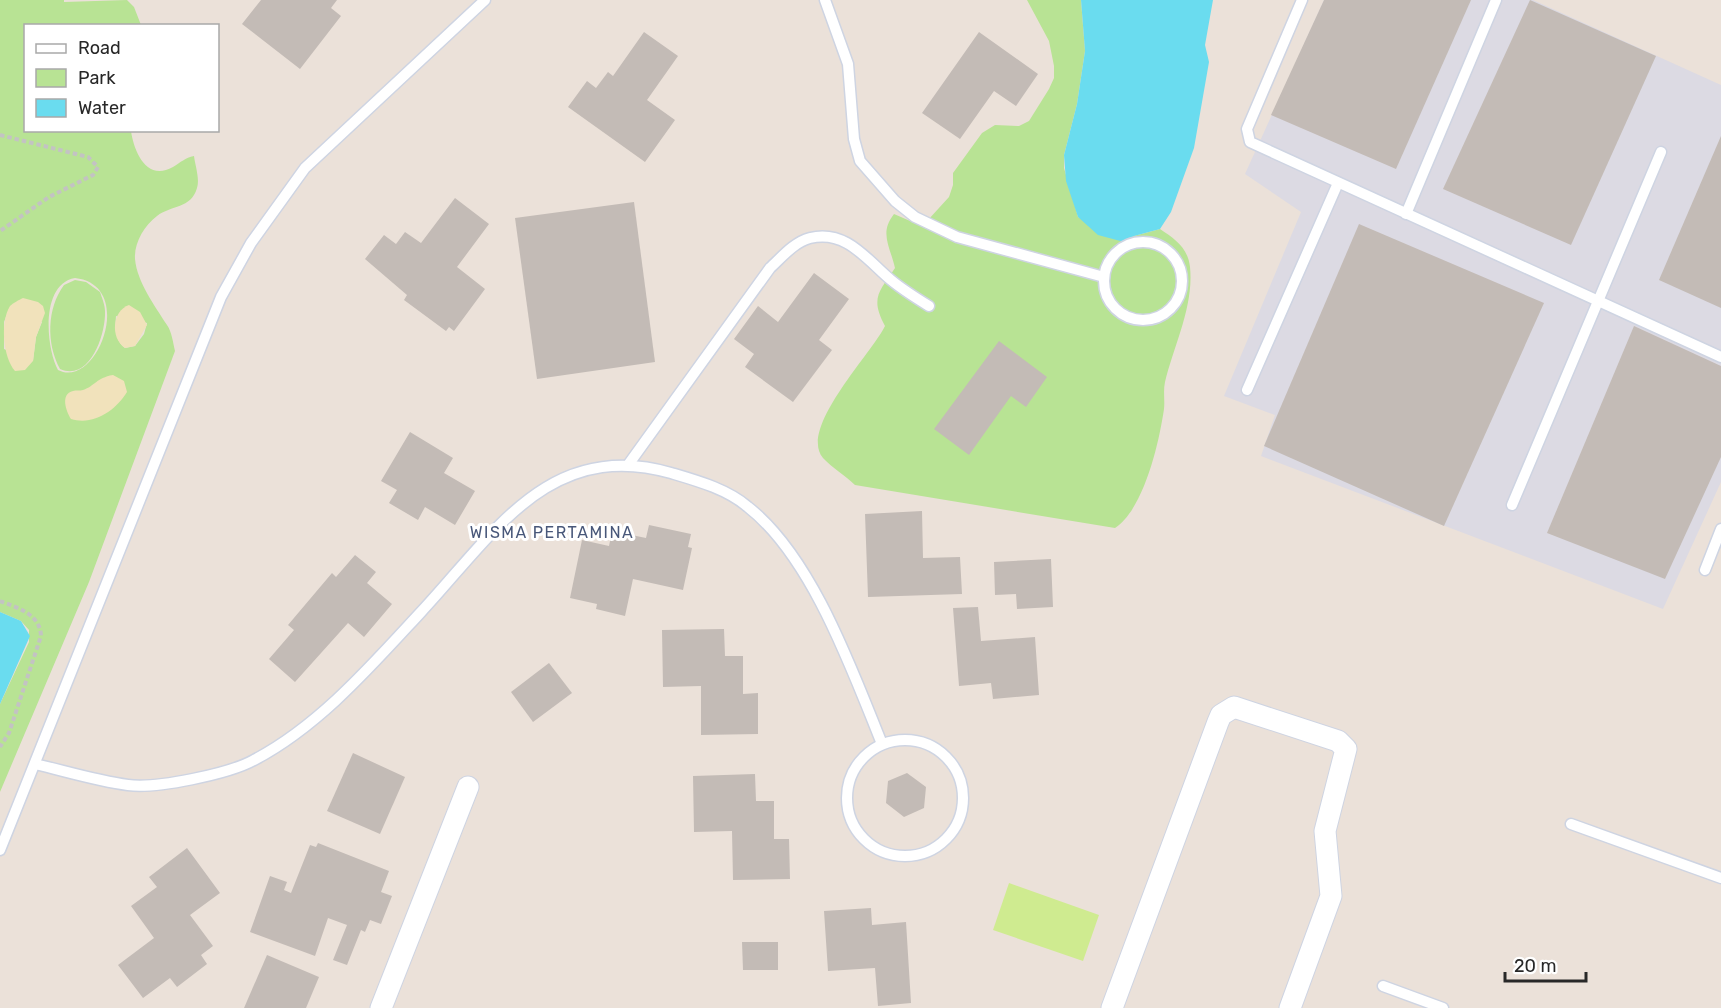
<svg xmlns="http://www.w3.org/2000/svg" width="1721" height="1008" viewBox="0 0 1721 1008" font-family="Rubik,sans-serif">
<style>
.industrial{fill:#dcdae3}
.green{fill:#b8e394;fill-rule:evenodd}
.sand{fill:#f1e2bb}
.pitch{fill:#cfeb90}
.water{fill:#6adcef}
.building{fill:#c3bbb6}
.lines{fill:none;stroke-linecap:round;stroke-linejoin:round}
.lane-casing{stroke:#ced4e2;stroke-width:13}
.street-casing{stroke:#ced4e2;stroke-width:23}
.path{stroke:#c3c3c3;stroke-width:4;stroke-dasharray:4.5 3;stroke-linecap:butt}
.lane{stroke:#fff;stroke-width:10}
.street{stroke:#fff;stroke-width:21}
.labels{text-anchor:middle;stroke-width:6;stroke-linejoin:round;paint-order:stroke}
.neighbourhood-label{font-size:16px;letter-spacing:1.5px;fill:#485779;stroke:#fff}
</style>
<rect width="100%" height="100%" fill="#ebe1d9"/>
<!-- industrial -->
<path class="industrial" d="M1324 0H1533L1721 85V482L1663 609 1261 456 1275 415 1224 396 1301 212 1245 174Z"/>
<!-- green -->
<g class="green">
<path d="M0 0H64V2L127 0 134 7 141 25 26 26V130L131 131C134 151 146 182 173 167 181 162 185 158 194 156 195 165 200 179 197 188 191 209 171 205 157 216 144 226 134 243 135 259 137 282 155 306 167 325 172 332 173 343 175 351L89 582 0 792V704L29 642V630L21 621 0 612ZM75 278C137 285 97 390 58 370 46 348 40 284 75 278ZM9 309 42 322 36 337 33 361 4 349V322ZM116 316 147 323 144 334 135 346 125 348C115 341 115 327 116 316Z"/>
<path d="M1027 0H1081L1085 51 1077 104 1064 155V168L1078 217 1124 242 1134 236 1160 229C1175 239 1188 248 1190 267 1194 306 1174 345 1165 382 1163 391 1165 400 1164 409 1159 443 1144 509 1115 528L855 485C845 475 832 468 823 458 798 429 872 353 885 326 870 298 879 292 895 268 890 246 879 233 894 214L917 224 928 220 949 197 953 185V173L982 133 995 125 1019 126 1029 121 1049 89 1054 78V66L1049 41Z"/>
<path d="M75 280 86 282 100 292C102 298 105 305 105 311 106 334 90 382 60 369 46 343 47 308 64 285Z"/>
</g>
<!-- sand -->
<g class="sand">
<path d="M23 298 38 302 43 306 45 313 36 337 33 361 25 370 15 371C3 357 0 322 10 306 13 303 19 300 23 298Z"/>
<path d="M129 305 140 312 147 325 135 346 125 348C110 338 112 311 129 305Z"/>
<path d="M113 375 124 381 127 392C116 410 94 426 71 419 66 411 60 394 73 391 76 390 80 391 83 390 95 386 96 378 113 375Z"/>
</g>
<!-- pitch -->
<path class="pitch" d="M1009 883 1099 915 1083 961 993 930Z"/>
<!-- water -->
<g class="water">
<path d="M1081 0H1213L1205 45 1209 62 1194 148 1171 212 1160 229 1134 236 1124 242 1098 235 1078 217 1066 181 1064 155 1077 104 1085 51Z"/>
<path d="M0 612 21 621 30 636 0 704Z"/>
</g>
<!-- building -->
<g class="building">
<path d="M261 0H337L331 8 341 16 300 69 242 24Z"/>
<path d="M1324 0H1471L1396 169 1271 115Z"/>
<path d="M1530 0 1656 56 1571 245 1443 189Z"/>
<path d="M644 32 678 56 647 100 675 120 645 162 568 107 587 81 596 88 608 72 613 76Z"/>
<path d="M979 32 1038 74 1016 106 994 91 960 139 922 113Z"/>
<path d="M1721 136V308L1659 280Z"/>
<path d="M455 198 489 224 457 267 485 289 454 331 449 327 446 331 404 300 407 295 365 259 384 235 396 244 405 232 421 243Z"/>
<path d="M634 202 655 362 537 379 515 218Z"/>
<path d="M1359 224 1544 303 1444 526 1264 446Z"/>
<path d="M814 273 849 299 819 340 832 350 793 402 745 367 754 354 734 339 758 306 778 322Z"/>
<path d="M1634 326 1721 366V457L1665 579 1547 533Z"/>
<path d="M999 341 1047 377 1026 407 1011 396 969 455 934 429Z"/>
<path d="M410 432 453 458 444 473 475 491 455 525 425 507 418 520 389 503 397 490 381 481Z"/>
<path d="M922 511 923 558 960 557 962 594 868 597 865 514Z"/>
<path d="M649 525 691 534 688 547 692 548 683 590 633 579 625 616 596 609 597 604 570 598 582 540 609 546 612 531 646 538Z"/>
<path d="M355 555 376 572 367 583 392 604 364 637 348 623 295 682 269 659 294 630 288 625 332 573 336 577Z"/>
<path d="M1051 559 1053 607 1017 609 1016 594 995 595 994 562Z"/>
<path d="M978 607 981 641 1035 637 1039 695 993 699 991 683 959 686 953 608Z"/>
<path d="M724 629 725 656H743V694L758 693V734L701 735V686L663 687 662 630Z"/>
<path d="M549 663 572 693 533 722 511 692Z"/>
<path d="M353 753 405 777 380 834 327 811Z"/>
<path d="M907 773 926 787 924 808 904 817 886 803 888 781Z"/>
<path d="M755 774 756 801H774V839H789L790 879 733 880 732 831 694 832 693 776Z"/>
<path d="M318 843 389 871 381 892 392 896 381 924 370 920 365 932 361 930 347 965 333 960 347 925 328 918 315 956 250 932 270 876 287 882 284 890 291 893 310 845 316 847Z"/>
<path d="M187 848 220 893 190 915 213 946 201 955 207 964 177 987 170 978 143 998 118 965 154 938 131 906 157 887 149 877Z"/>
<path d="M871 908 872 925 906 922 911 1003 878 1006 875 968 828 971 824 911Z"/>
<path d="M742 942H778V970H743Z"/>
<path d="M267 955 319 977 306 1008H244Z"/>
</g>
<g class="lines">
<defs>
<g id="lane">
<path d="M825 0 848 64 854 139 860 161 895 201 915 217 957 237 1104 277"/>
<path d="M1302 0 1247 129 1250 142 1721 357"/>
<path d="M1406 214 1496 0"/>
<circle cx="1143" cy="281" r="39"/>
<path d="M1247 390 1338 183"/>
<path d="M628 465 770 268C781 258 794 242 810 238 846 229 867 260 891 280 903 290 916 298 929 306"/>
<path d="M1512 505 1661 152"/>
<path d="M1705 570 1721 529"/>
<circle cx="905" cy="798" r="58"/>
<path d="M35 764C65 771 97 781 128 785 155 789 229 774 254 760 319 726 371 666 421 612 493 535 549 438 671 473 698 481 727 489 748 507 812 557 852 670 882 744"/>
<path d="M1571 824 1721 878"/>
<path d="M0 850 221 297 251 243 305 168 485 0"/>
<path d="M1383 986 1443 1008"/>
</g>
<g id="street">
<path d="M381 1008 468 787"/>
<path d="M1112 1008 1218 722 1221 715 1234 707 1338 741 1346 749 1325 831 1331 896 1290 1008"/>
</g>
</defs>
<!-- lane casing -->
<use href="#lane" class="lane-casing"/>
<!-- street casing -->
<use href="#street" class="street-casing"/>
<!-- path -->
<g class="path">
<path d="M0 135 88 157 98 167 93 175 49 197 0 231"/>
<path d="M0 601C18 608 40 614 41 636L9 733 0 747"/>
</g>
<!-- lane -->
<use href="#lane" class="lane"/>
<!-- street -->
<use href="#street" class="street"/>
</g>
<g class="labels">
<!-- neighbourhood labels -->
<g class="neighbourhood-label">
<text x="552" y="538">WISMA PERTAMINA</text>
</g>
</g>
<!-- legend -->
<rect x="24" y="24" width="195" height="108" fill="#ffffff" stroke="#a9a9a9" stroke-width="1.5"/>
<rect x="36" y="44" width="30" height="9" fill="#ffffff" stroke="#a9a9a9" stroke-width="1.5"/>
<text x="78" y="54" font-size="18" fill="#282828">Road</text>
<rect x="36" y="69" width="30" height="18" fill="#b8e394" stroke="#a9a9a9" stroke-width="1.5"/>
<text x="78" y="84" font-size="18" fill="#282828">Park</text>
<rect x="36" y="99" width="30" height="18" fill="#6adcef" stroke="#a9a9a9" stroke-width="1.5"/>
<text x="78" y="114" font-size="18" fill="#282828">Water</text>
<!-- scale -->
<path d="M1505 972v9h81v-9" fill="none" stroke="#282828" stroke-width="3"/>
<text x="1514" y="972" font-size="18" fill="#282828" stroke="#ffffff" stroke-width="4.5" paint-order="stroke">20 m</text>
</svg>
